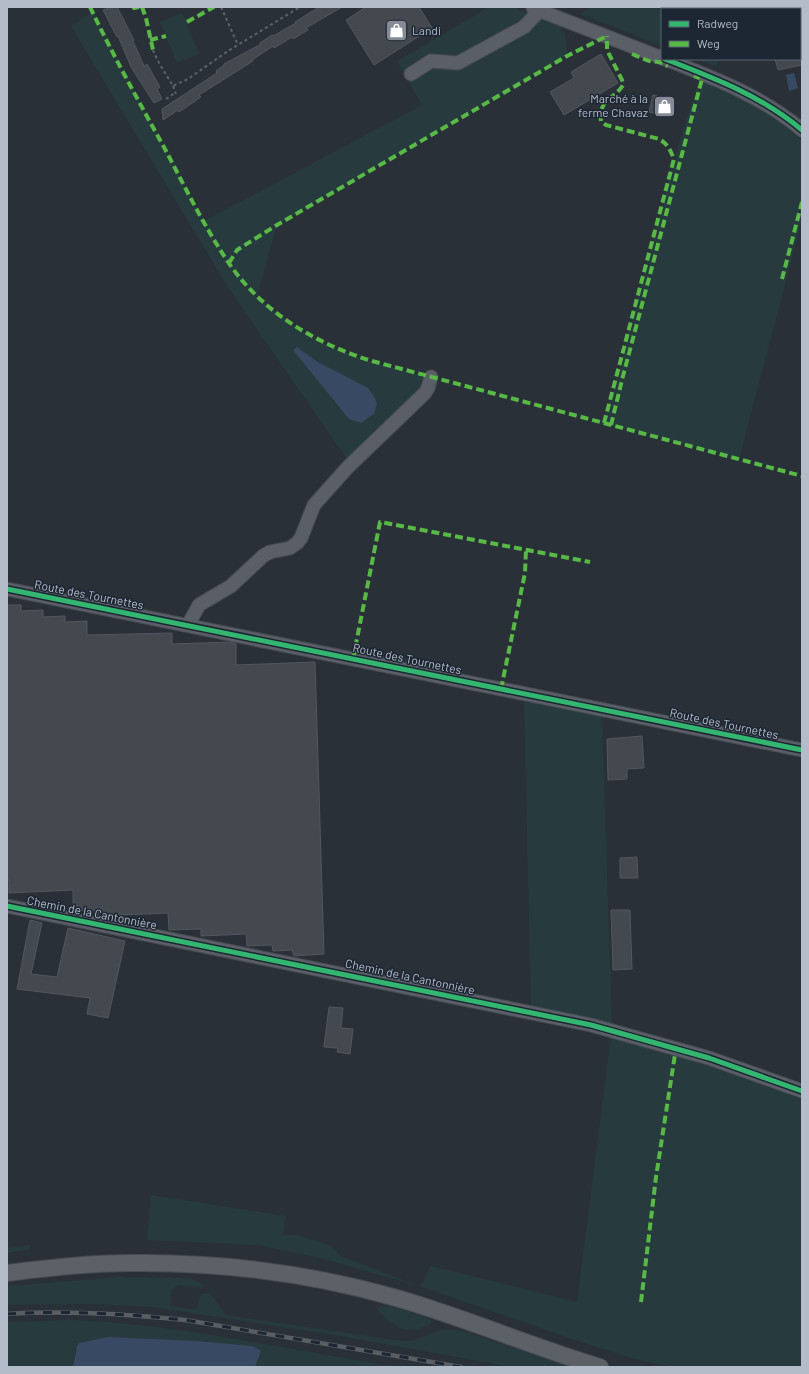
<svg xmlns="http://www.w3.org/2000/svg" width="809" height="1374" viewBox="0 0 809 1374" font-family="Barlow,sans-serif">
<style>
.green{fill:#273a3e;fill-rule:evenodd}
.water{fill:#384963}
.building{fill:#444950;stroke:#52575f}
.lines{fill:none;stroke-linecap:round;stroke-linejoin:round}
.minor-casing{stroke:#484c53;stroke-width:15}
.major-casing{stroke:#484c55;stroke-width:18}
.path{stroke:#5d636a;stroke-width:2;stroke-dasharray:3 3;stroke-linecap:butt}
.minor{stroke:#5a5e66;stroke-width:13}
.major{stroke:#5c6168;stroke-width:16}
.rail-casing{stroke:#595d64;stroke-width:4.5}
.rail{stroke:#1d2633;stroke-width:3;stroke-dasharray:9;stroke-linecap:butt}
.quiet{stroke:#58b947;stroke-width:4;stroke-dasharray:8 4;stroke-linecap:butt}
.cycleway-casing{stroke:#1d2633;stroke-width:8}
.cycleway{stroke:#33b770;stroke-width:5}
.labels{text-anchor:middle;stroke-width:3;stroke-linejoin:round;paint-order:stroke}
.poi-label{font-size:12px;fill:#b4bcc9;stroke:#1d2633;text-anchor:start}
.street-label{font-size:12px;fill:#b4bcc9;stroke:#1d2633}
</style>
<rect width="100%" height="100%" fill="#2a3038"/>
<!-- green -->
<g class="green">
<path d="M489 7H514L564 28 560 30 565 32 567 56 277 225 257 296C279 315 302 333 329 346 364 361 401 369 437 379L354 469 229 289 71 26 93 12 204 221 422 105 397 61ZM297 348 318 362 368 388 293 350Z"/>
<path d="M592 7H731V9H662V46L581 14Z"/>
<path d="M182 13 199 54 177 63 160 22Z"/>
<path d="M695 59H719L717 67Z"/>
<path d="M699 80 738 96 771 114 802 140V220L739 459 604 423 674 159Z"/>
<path d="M524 699 602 714 612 1026 531 1006Z"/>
<path d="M611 1036 685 1055 802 1099V1367H673L634 1359 569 1338 422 1287 320 1258 258 1245 147 1240 151 1195 286 1216 283 1235H297L332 1246 341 1256 421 1287 430 1266 577 1302Z"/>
<path d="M30 1245V1249L7 1253V1248Z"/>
<path d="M118 1277 190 1278 199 1282 205 1288 178 1285 171 1291 170 1306 197 1310 201 1294 210 1293 226 1315 402 1341C420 1342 429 1332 444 1330 453 1328 461 1331 469 1333L572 1367H512L340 1336 152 1307 92 1304 7 1305V1286Z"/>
<path d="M381 1306C395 1305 416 1315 430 1319L432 1322C426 1328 410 1332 402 1329 397 1328 393 1323 388 1320 384 1317 380 1314 377 1309Z"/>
<path d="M66 1320C124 1321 183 1330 241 1340 293 1349 345 1358 397 1367H7V1322Z"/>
</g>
<!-- water -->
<g class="water">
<path d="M794 73 798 88 789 91 786 75Z"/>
<path d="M297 347 318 362 368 388 374 396 377 404 374 414 361 423 349 419 293 350Z"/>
<path d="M108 1337 197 1341 252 1346 261 1351 255 1367H73L77 1347 79 1343Z"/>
</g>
<!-- building -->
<g class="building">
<path d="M111 7H117L134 40 133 41 144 66 147 64 160 87 157 89 162 99 154 103 131 67 118 36 117 37 103 10Z"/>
<path d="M319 7H342L306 28 308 30 293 39 292 37 274 48 273 46 252 60 253 61 199 95 201 97 179 112 178 110 163 120 162 109 217 73 216 71 224 65V64L261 44 260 43 272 35 273 36 296 23 295 22Z"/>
<path d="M366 7H419L432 28 374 65 346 20Z"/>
<path d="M601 54 618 83 564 115 550 92 574 78 571 72Z"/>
<path d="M775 59H802V65L778 70Z"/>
<path d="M653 95 675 101 670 117 649 112Z"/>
<path d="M7 605H21V611L43 610V617L65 616V622L87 621V635L172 633V644L230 642 236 644V665L315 662 324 954 294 956 292 950 273 951 272 945 247 946 246 934 201 936V929L169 930 168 913 95 916V910L73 911V890L9 893V880H7Z"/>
<path d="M642 736 644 768 627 769V779L608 780 607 739Z"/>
<path d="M637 857 638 878H620V858Z"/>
<path d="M611 910H630L632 969 613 970Z"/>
<path d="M30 920 42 923 31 974 57 977 68 928 125 941 108 1018 87 1014 90 998 17 989Z"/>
<path d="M329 1007 343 1008 341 1028 353 1029 350 1054 337 1052 338 1048 324 1047Z"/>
</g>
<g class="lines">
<defs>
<g id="minor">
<path d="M533 8 662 58"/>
<path d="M665 59C714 78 762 96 802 130"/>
<path d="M411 74 431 61 458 63 524 27 540 10"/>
<path d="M7 589 802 750"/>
<path d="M188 625 199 605 231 586 263 556 270 552 290 548 297 543 301 538 314 505 348 467 425 393 428 388 431 377"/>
<path d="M7 906 591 1025 709 1058 802 1091"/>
</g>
<path id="major" d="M7 1273C48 1268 90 1263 132 1263 223 1262 313 1274 400 1299 468 1319 533 1347 600 1367"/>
</defs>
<!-- minor casing -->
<use href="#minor" class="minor-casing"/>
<!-- major casing -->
<use href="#major" class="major-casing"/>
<!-- path -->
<g class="path">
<path d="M221 7 238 45"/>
<path d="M153 50C158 63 166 74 173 86L188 79 228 51 300 7"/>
<path d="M173 86 176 94"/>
<path d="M166 99 175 93"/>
</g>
<!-- minor -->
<use href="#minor" class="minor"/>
<!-- major -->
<use href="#major" class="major"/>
<defs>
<path id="rail" d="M7 1314C67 1310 126 1314 185 1320L461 1367"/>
</defs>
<!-- rail casing -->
<use href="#rail" class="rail-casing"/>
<!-- rail -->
<use href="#rail" class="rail"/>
<!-- quiet -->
<g class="quiet">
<path d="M90 7C113 55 139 102 165 149 185 187 204 226 228 262 262 312 316 344 372 361L802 476"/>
<path d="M133 7 134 8 139 7"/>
<path d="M142 7 146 18 153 50"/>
<path d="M187 22 214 7"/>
<path d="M150 40 166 36"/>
<path d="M632 54 649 61 659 62 668 66"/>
<path d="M229 263 237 250 277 225 567 56 607 36"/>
<path d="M782 279 802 202"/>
<path d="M604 423 674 159C670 150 668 144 659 139L606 125 601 121C598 99 614 100 623 85L622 80 607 50V36"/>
<path d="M611 425 623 376 702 79 694 76"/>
<path d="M353 659 380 522 590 562"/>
<path d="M501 689 525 573 526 550"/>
<path d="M7 918H8"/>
<path d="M641 1302 656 1177 676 1048"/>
</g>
<defs>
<g id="cycleway">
<path d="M665 59C714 78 762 96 802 130"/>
<path d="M7 589 802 750"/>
<path d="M7 906 591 1025 709 1058 802 1091"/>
</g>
</defs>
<!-- cycleway casing -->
<use href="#cycleway" class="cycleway-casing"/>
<!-- cycleway -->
<use href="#cycleway" class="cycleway"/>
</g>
<!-- icons -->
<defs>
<symbol id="shop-square" viewBox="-11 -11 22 22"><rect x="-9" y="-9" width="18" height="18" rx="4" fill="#848b96" stroke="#1d2633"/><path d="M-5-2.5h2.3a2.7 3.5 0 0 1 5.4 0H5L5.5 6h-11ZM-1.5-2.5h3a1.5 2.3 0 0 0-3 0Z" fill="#fff"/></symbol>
</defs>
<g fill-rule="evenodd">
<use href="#shop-square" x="384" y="18" width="25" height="25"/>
<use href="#shop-square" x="652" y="94" width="25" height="25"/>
</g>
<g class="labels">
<!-- poi labels -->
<g class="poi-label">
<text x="412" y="35">Landi</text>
<text x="648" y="103" text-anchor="end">Marché à la<tspan x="648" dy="14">ferme Chavaz</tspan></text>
</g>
<!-- street labels -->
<g class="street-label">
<text transform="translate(89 595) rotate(11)" y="4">Route des Tournettes</text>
<text transform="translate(407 659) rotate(12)" y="4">Route des Tournettes</text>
<text transform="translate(724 724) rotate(12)" y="4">Route des Tournettes</text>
<text transform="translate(92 913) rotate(11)" y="4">Chemin de la Cantonnière</text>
<text transform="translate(410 977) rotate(12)" y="4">Chemin de la Cantonnière</text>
</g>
</g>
<!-- border -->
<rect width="809" height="1374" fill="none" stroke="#b4bcc9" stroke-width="16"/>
<!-- legend -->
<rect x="661" y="8" width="140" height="52" fill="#1d2633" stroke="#59626f"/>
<rect x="669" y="21" width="20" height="6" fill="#33b770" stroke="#59626f"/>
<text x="697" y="28" font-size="12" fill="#b4bcc9">Radweg</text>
<rect x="669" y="41" width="20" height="6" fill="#58b947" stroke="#59626f"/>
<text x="697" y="48" font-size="12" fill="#b4bcc9">Weg</text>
</svg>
